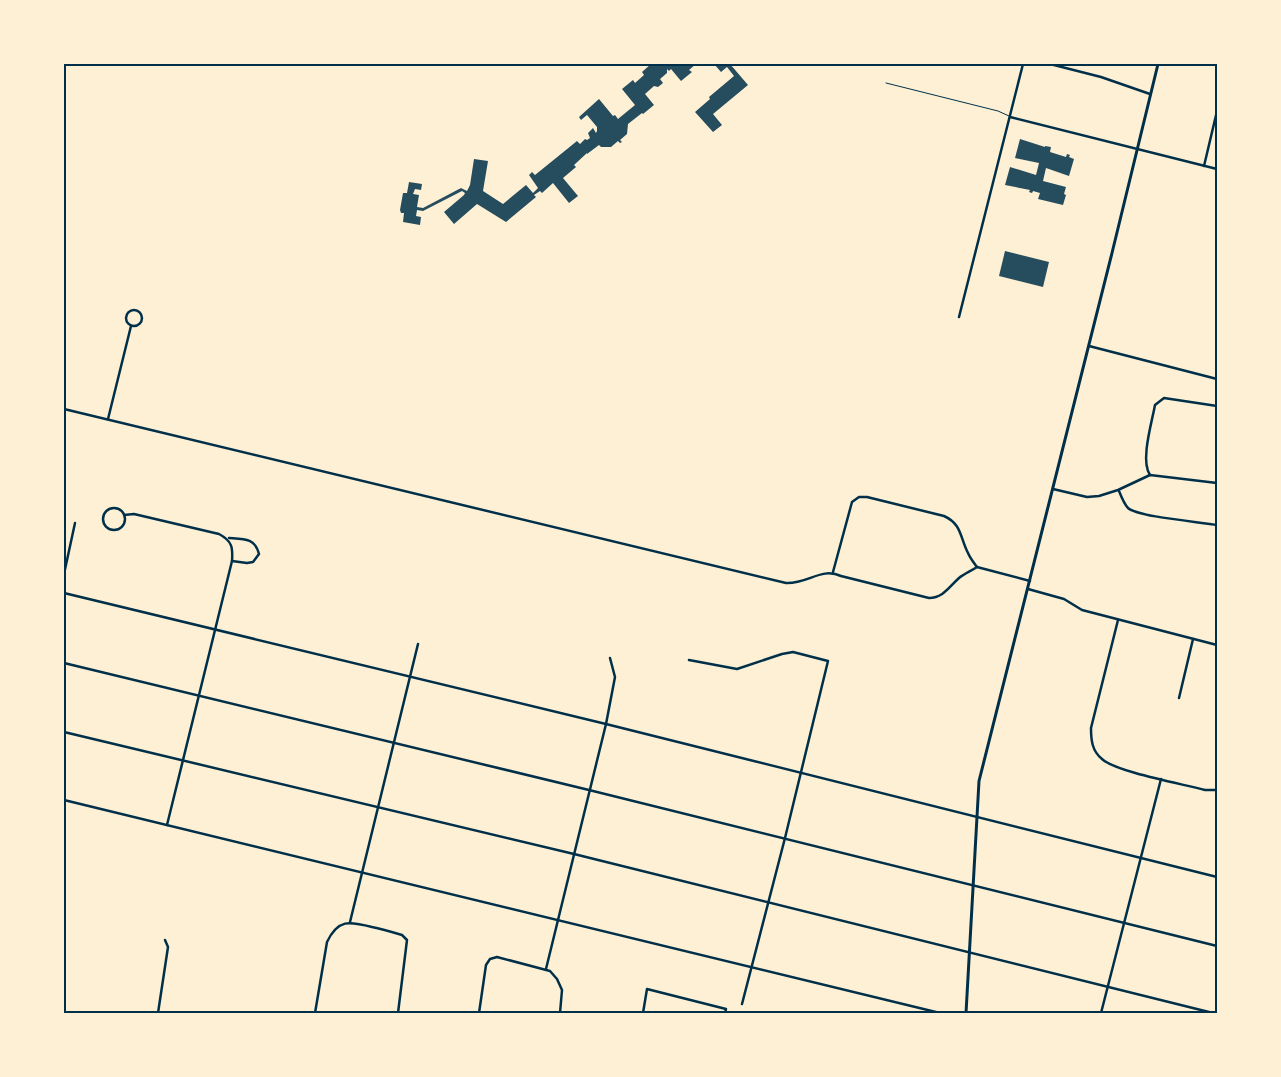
<svg xmlns="http://www.w3.org/2000/svg" width="1281" height="1077" viewBox="0 0 1281 1077" font-family="Figtree,sans-serif">
<style>
.building{fill:#264d5e}
.lines{fill:none;stroke-linecap:round;stroke-linejoin:round}
.service{stroke:#003049;stroke-width:1}
.minor{stroke:#003049;stroke-width:2.5}
.tertiary{stroke:#003049;stroke-width:3}
.neatline{fill:none;stroke:#003049;stroke-width:2}
</style>
<rect width="100%" height="100%" fill="#fdf0d5"/>
<!-- building -->
<g class="building">
<path d="M651 64 655 66 657 64H696L689 70 692 72 681 81 671 69 669 71 667 69V73L660 79 663 83 658 87 654 86 645 94 654 105 643 114 642 113 628 124 627 134 620 140 622 142 620 143 618 141 611 147H601L599 145 587 154V153L574 165 576 167 563 178 578 196 569 203 553 183 542 193 540 191 534 195 536 197 506 222 477 204 454 224 444 212 464 195 465 193 462 191 423 211 417 210 416 216 421 217 420 225 403 222 404 213H401L400 210 403 193H407L409 182 422 184 421 190 415 189 413 194 419 195 417 207 423 208 461 188 467 191 470 185 474 159 488 161 483 191 503 204 526 185 533 193 538 188 529 175 532 172 535 175 577 141 580 144 585 139 587 140 590 138 588 133 593 128 596 133 597 131V127L587 115 581 120 579 117 599 99 613 116 615 115 618 119 635 105 622 89 633 80 635 83 644 75 642 72Z"/>
<path d="M714 64H730L748 85 713 114 722 125 713 132 695 112 710 99 709 97 734 76 727 67 721 72Z"/>
<path d="M1020 139 1045 147V146L1051 147 1050 152 1066 157 1067 154 1070 155 1069 157 1074 159 1069 176 1046 168 1043 181 1066 187 1064 194 1066 195 1063 205 1038 199 1040 193 1033 191 1032 193 1029 192 1030 190 1005 185 1010 167 1036 175 1039 163 1015 158Z"/>
<path d="M1005 251 1049 262 1043 287 999 276Z"/>
</g>
<g class="lines">
<!-- service -->
<path class="service" d="M886 83 998 111 1009 116"/>
<!-- minor -->
<g class="minor">
<path d="M1050 64 1101 77 1150 94"/>
<path d="M1010 117 1217 169"/>
<path d="M1204 166 1217 111"/>
<circle cx="134" cy="318" r="8"/>
<path d="M959 317 1023 64"/>
<path d="M1089 346 1217 379"/>
<path d="M64 409 786 583C808 584 821 567 841 576L929 598C943 598 949 587 959 578 964 574 971 571 977 567L1030 581"/>
<path d="M108 419 131 326"/>
<path d="M1150 475C1140 461 1152 422 1155 405L1164 398 1217 406"/>
<path d="M1053 489 1087 497 1099 496 1118 490 1150 475 1217 483"/>
<path d="M1119 491C1121 496 1124 504 1128 508 1138 517 1201 522 1217 525"/>
<circle cx="114" cy="519" r="11"/>
<path d="M124 515 134 514 219 534C232 541 233 547 232 561L167 825"/>
<path d="M229 538C244 539 255 538 259 554L253 562 247 563 232 561"/>
<path d="M833 572 852 502 859 497H867L944 516C962 524 960 538 968 553 970 558 974 563 977 567"/>
<path d="M64 574 75 523"/>
<path d="M1028 589 1064 599 1082 610 1217 645"/>
<path d="M64 593 606 724 1217 877"/>
<path d="M1118 620 1091 728C1091 740 1092 751 1102 759 1116 772 1183 784 1205 790H1217"/>
<path d="M689 660 737 669 782 654 793 652 828 661 785 838 742 1004"/>
<path d="M64 663 589 790 1217 946"/>
<path d="M1179 698 1193 639"/>
<path d="M64 732 574 854 1213 1013"/>
<path d="M64 800 940 1013"/>
<path d="M350 922 418 644"/>
<path d="M546 969 606 724 615 677 610 658"/>
<path d="M158 1013 168 947 165 940"/>
<path d="M315 1013 327 942C338 919 349 921 372 927 382 929 392 932 402 935L407 940 398 1013"/>
<path d="M479 1013 486 965 490 959 497 957 550 971 557 979 562 990 560 1013"/>
<path d="M643 1013 647 989 726 1009 725 1013"/>
<path d="M1101 1013 1161 779"/>
</g>
<!-- tertiary -->
<path class="tertiary" d="M966 1013 979 781 1112 253 1158 64"/>
</g>
<!-- border -->
<rect width="1281" height="1077" fill="none" stroke="#fdf0d5" stroke-width="130"/>
<rect x="65" y="65" width="1151" height="947" class="neatline"/>
</svg>
